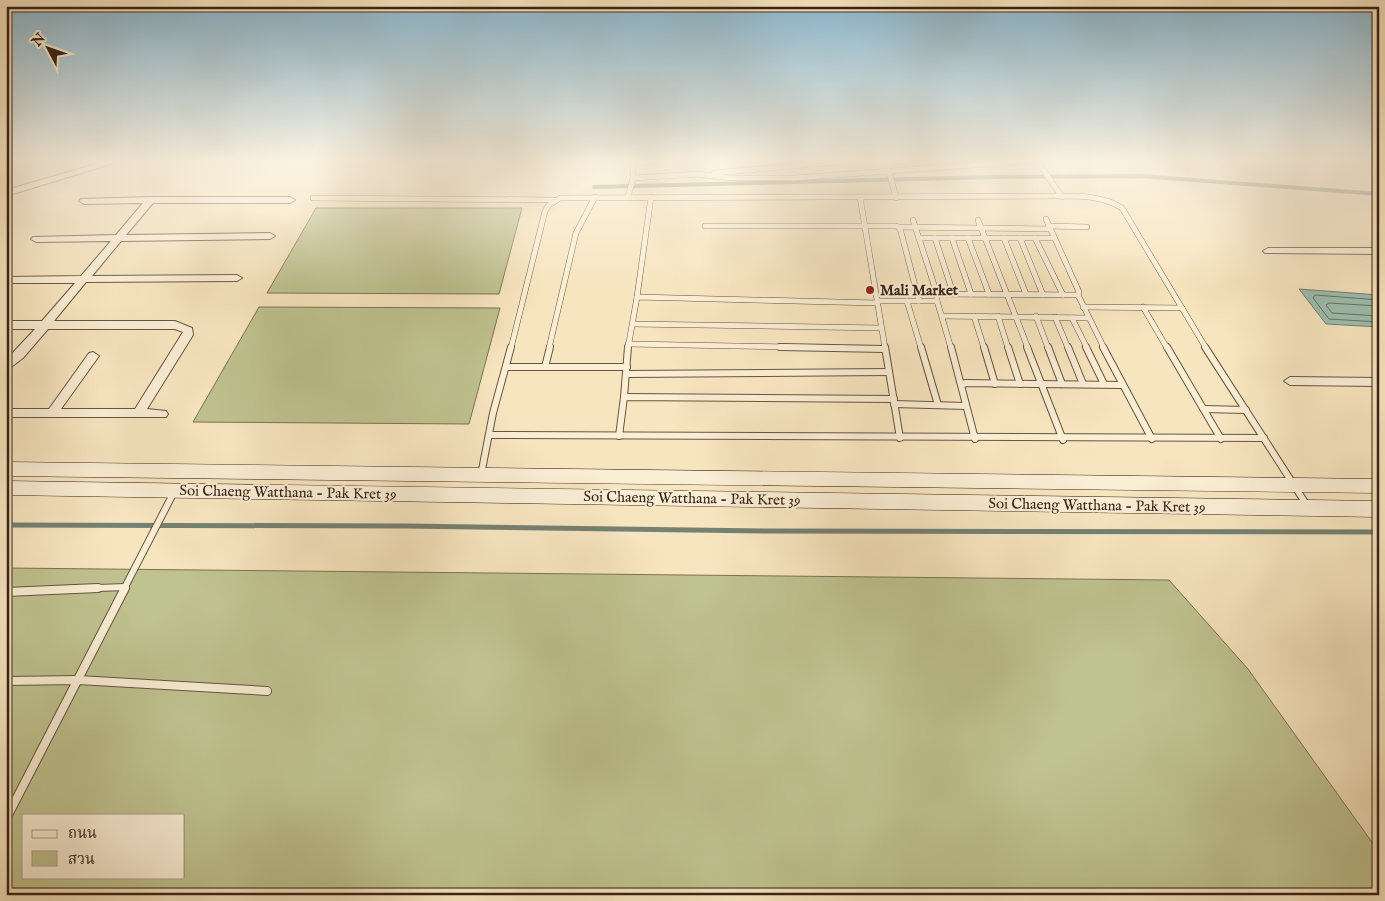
<svg xmlns="http://www.w3.org/2000/svg" width="1385" height="901" viewBox="0 0 1385 901" font-family="'IM FELL English','Noto Serif Thai',serif">
<style>
.green{fill:#bfc390;stroke:#7b7354;fill-rule:evenodd}
.water{fill:#9dbfaf;stroke:#748173}
.lines{fill:none;stroke-linecap:round;stroke-linejoin:round}
.shore{stroke:#6a7164;stroke-width:1}
.stream-far1{stroke:#748173;stroke-width:4}
.stream{stroke:#748173;stroke-width:5}
.lane-far2-casing{stroke:#675442;stroke-width:6}
.lane-far1-casing{stroke:#675442;stroke-width:8}
.lane-casing{stroke:#675442;stroke-width:10}
.street-casing{stroke:#675442;stroke-width:2}
.secondary-casing{stroke:#372319;stroke-width:1}
.lane-far2{stroke:#faeed5;stroke-width:5}
.lane-far1{stroke:#faeed5;stroke-width:6}
.lane{stroke:#faeed5;stroke-width:8}
.street{fill:#faeed5;fill-rule:evenodd}
.secondary{fill:#faeed5;fill-rule:evenodd}
.poi-dot{fill:#8f2418;stroke:#faeed5;stroke-width:2}
.labels{text-anchor:middle;stroke-width:4;stroke-linejoin:round;paint-order:stroke}
.poi-label{font-size:15px;font-weight:bold;fill:#372319;stroke:#faeed5;text-anchor:start}
.street-label{font-size:15px;fill:#372319;stroke:#faeed5}
</style>
<rect width="100%" height="100%" fill="#f7e5bf"/>
<filter id="stains"><feTurbulence type="fractalNoise" baseFrequency=".004" numOctaves="4"/><feColorMatrix values="0 0 0 0 .2 0 0 0 0 .09 0 0 0 0 .02 0 0 0 .5 -.17"/></filter>
<radialGradient id="worn" r=".72"><stop offset=".6" stop-color="#630" stop-opacity="0"/><stop offset="1" stop-color="#630" stop-opacity=".3"/></radialGradient>
<!-- green -->
<g class="green">
<path d="M316 208H522L499 294 267 293Z"/>
<path d="M259 307 500 308 469 424 193 422Z"/>
<path d="M6 568 1169 580 1248 669 1374 845 1379 866V895H6ZM24 815H184V877H24Z"/>
</g>
<!-- water -->
<path class="water" d="M1299 289 1379 295V327L1326 324Z"/>
<g class="lines">
<!-- shore -->
<g class="shore">
<path d="M1379 300 1315 295 1313 298 1329 319 1379 322"/>
<path d="M1379 306 1329 303 1326 305 1332 313 1379 316"/>
</g>
<!-- stream-far1 -->
<path class="stream-far1" d="M594 187 995 177 1141 176 1379 194"/>
<!-- stream -->
<path class="stream" d="M6 525 405 526 771 531 1379 532"/>
<defs>
<g id="lane-far2">
<path d="M1037 161 1062 197"/>
<path d="M1221 161 1224 165"/>
<path d="M889 171 896 198"/>
<path d="M714 173 850 161"/>
<path d="M697 174 730 178H794L1030 161"/>
<path d="M633 178V163L661 161"/>
<path d="M628 197 633 178 699 174"/>
<path d="M860 197 885 348"/>
<path d="M313 198 554 200"/>
<path d="M1046 219 1079 292 1078 295 1104 348"/>
<path d="M913 220 937 294V301L951 348"/>
<path d="M978 220 1028 348"/>
<path d="M705 226H896L900 228 919 301"/>
<path d="M1049 226 1087 227"/>
<path d="M898 227 1050 229"/>
<path d="M919 238H1054"/>
<path d="M935 238 953 293"/>
<path d="M952 238 971 294"/>
<path d="M968 238 989 294"/>
<path d="M1004 238 1026 294"/>
<path d="M1020 238 1043 295"/>
<path d="M1035 238 1063 295"/>
<path d="M937 294 1078 295"/>
<path d="M637 297 651 197"/>
<path d="M877 301H937"/>
<path d="M907 301 921 348"/>
<path d="M1083 307 1182 308"/>
<path d="M1143 307 1167 348"/>
<path d="M942 316 1089 318"/>
<path d="M974 316 984 348"/>
<path d="M998 316 1008 348"/>
<path d="M1036 316 1048 348"/>
<path d="M1055 317 1068 348"/>
<path d="M1072 318 1087 348"/>
<path d="M633 324 881 328"/>
<path d="M628 344 844 348"/>
<path d="M511 348 545 211 549 205 560 198 1055 196C1078 196 1102 195 1122 208L1206 348"/>
<path d="M549 348 576 233 595 197"/>
<path d="M628 348 637 297 877 303"/>
</g>
<g id="lane-far1">
<path d="M780 347 885 349"/>
<path d="M885 347 900 438"/>
<path d="M921 347 938 405"/>
<path d="M951 347 975 439"/>
<path d="M984 347 995 384"/>
<path d="M1008 347 1020 384"/>
<path d="M1027 347 1063 440"/>
<path d="M1048 347 1062 384"/>
<path d="M1068 347 1083 384"/>
<path d="M1086 347 1104 384"/>
<path d="M1103 347 1152 439"/>
<path d="M1167 347 1221 439"/>
<path d="M1205 347 1308 507"/>
<path d="M506 367H627"/>
<path d="M545 367 550 347"/>
<path d="M627 374 889 372"/>
<path d="M962 385 965 383 1122 385"/>
<path d="M624 397 628 347"/>
<path d="M894 404 966 406"/>
<path d="M1204 409 1246 410"/>
<path d="M489 435 1264 438"/>
<path d="M619 436 624 397 894 399"/>
<path d="M481 475 493 413 511 347"/>
<path d="M68 589 126 587"/>
<path d="M124 589 174 492"/>
</g>
<g id="lane">
<path d="M6 592 98 588"/>
<path d="M6 681 78 680 267 691"/>
<path d="M6 819 125 588"/>
</g>
<g id="street">
<path d="M107 161H121L6 196V190Z"/>
<path d="M151 197H290L295 200 290 203H153L126 235 270 233 275 236 270 239 121 241 92 276 237 275 242 278 237 281 86 282 54 321H175L192 328 193 335 147 409 166 411 168 414 166 417H6V409H49L89 353 93 352 99 356 61 409H135L183 332 175 329H48L23 358 6 371V360L35 329H6V321H42L75 283H6V277L81 276 111 241 36 242 31 239 33 237 116 235 143 203 84 204 79 201 81 199Z"/>
<path d="M1268 248H1379V254L1265 253 1263 251Z"/>
<path d="M1290 377 1379 378V386L1290 385 1284 381Z"/>
</g>
<g id="secondary">
<path d="M6 462 1379 479V493L6 476Z"/>
<path d="M6 481 1379 501V517L6 495Z"/>
</g>
</defs>
<!-- lane-far2 casing -->
<use href="#lane-far2" class="lane-far2-casing"/>
<!-- lane-far1 casing -->
<use href="#lane-far1" class="lane-far1-casing"/>
<!-- lane casing -->
<use href="#lane" class="lane-casing"/>
<!-- street casing -->
<use href="#street" class="street-casing"/>
<!-- secondary casing -->
<use href="#secondary" class="secondary-casing"/>
<!-- lane-far2 -->
<use href="#lane-far2" class="lane-far2"/>
<!-- lane-far1 -->
<use href="#lane-far1" class="lane-far1"/>
<!-- lane -->
<use href="#lane" class="lane"/>
<!-- street -->
<use href="#street" class="street"/>
<!-- secondary -->
<use href="#secondary" class="secondary"/>
</g>
<!-- sky -->
<linearGradient id="sky" x2="0" y2="1"><stop stop-color="#8ab8d1"/><stop offset="0.56" stop-color="#fbf3e2"/><stop offset="1" stop-color="#fbf3e2" stop-opacity="0"/></linearGradient>
<rect width="1385" height="287" fill="url(#sky)"/>
<!-- markers -->
<circle class="poi-dot" cx="870" cy="290" r="5"/>
<g class="labels">
<!-- poi labels -->
<g class="poi-label">
<text x="880" y="295">Mali Market</text>
</g>
<!-- street labels -->
<g class="street-label">
<text transform="translate(288 492) rotate(1)" y="5">Soi Chaeng Watthana - Pak Kret 39</text>
<text transform="translate(692 498) rotate(1)" y="5">Soi Chaeng Watthana - Pak Kret 39</text>
<text transform="translate(1097 505) rotate(1)" y="5">Soi Chaeng Watthana - Pak Kret 39</text>
</g>
</g>
<!-- margin -->
<rect width="1385" height="901" fill="none" stroke="#f7e5bf" stroke-width="25"/>
<rect x="8" y="8" width="1370" height="886" fill="none" stroke="#372319" stroke-width="2.5"/>
<rect x="12" y="12" width="1360" height="876" fill="none" stroke="#372319"/>
<!-- legend -->
<rect x="22" y="814" width="162" height="65" fill="#faeed5" stroke="#ac9d8a"/>
<rect x="32" y="830" width="25" height="8" fill="#faeed5" stroke="#ac9d8a"/>
<text x="68" y="838" font-size="15" fill="#372319">ถนน</text>
<rect x="32" y="851" width="25" height="15" fill="#bfc390" stroke="#ac9d8a"/>
<text x="68" y="864" font-size="15" fill="#372319">สวน</text>
<!-- north arrow -->
<g transform="translate(48 48) rotate(311)" stroke="#faeed5" stroke-width="4" paint-order="stroke">
<path d="M0-4L9 19L0 12L-9 19Z" fill="#372319"/>
<text y="-8" font-size="14" font-weight="bold" text-anchor="middle" fill="#372319">N</text>
</g>
<rect width="100%" height="100%" filter="url(#stains)"/>
<rect width="100%" height="100%" fill="url(#worn)"/>
</svg>
